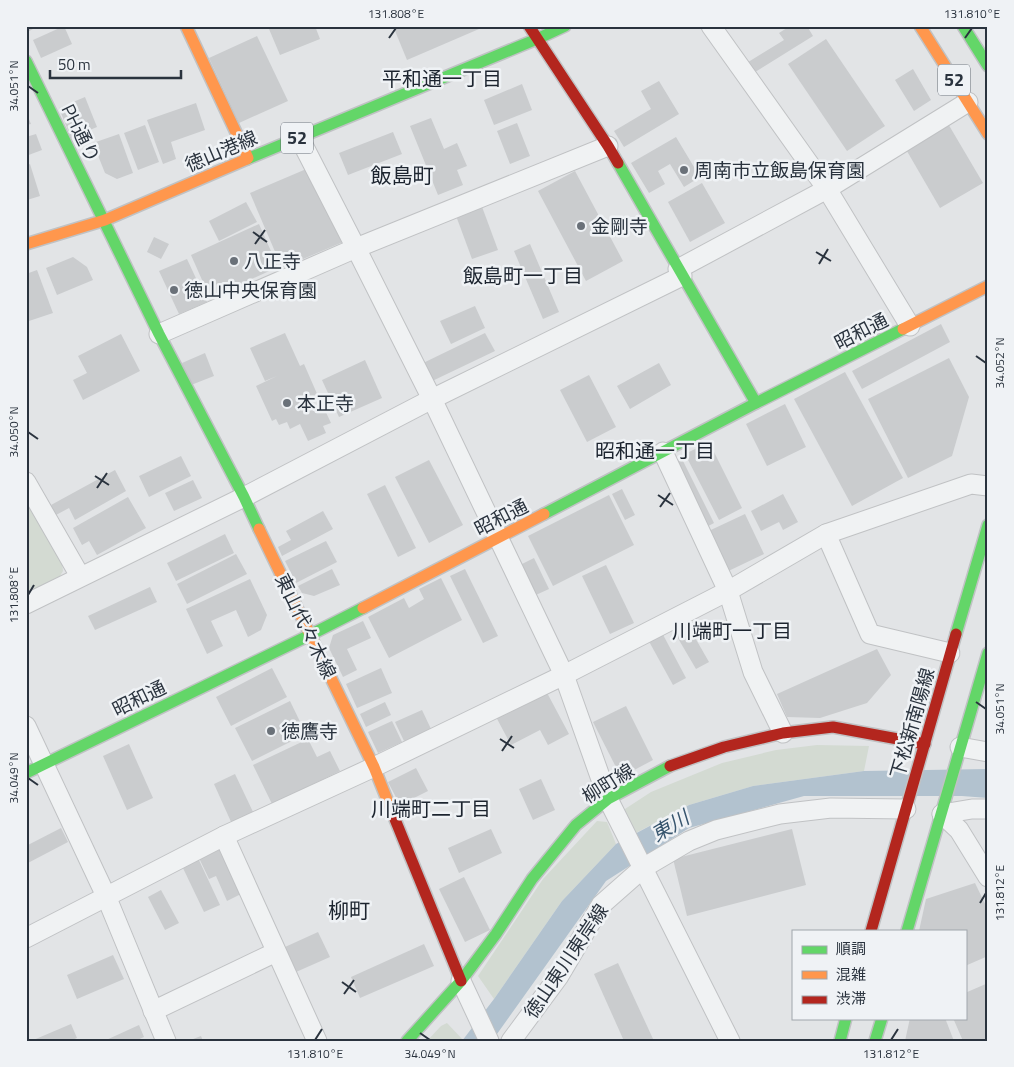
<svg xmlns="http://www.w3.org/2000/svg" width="1014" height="1067" viewBox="0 0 1014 1067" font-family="'Titillium Web','Noto Sans JP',sans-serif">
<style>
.green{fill:#d3dad2}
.water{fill:#b2c2cf}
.building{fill:#caccce}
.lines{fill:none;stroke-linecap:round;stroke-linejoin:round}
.street-casing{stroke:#c0c2c4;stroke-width:21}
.fast-casing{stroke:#c0c2c4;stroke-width:14}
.slow-casing{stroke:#c0c2c4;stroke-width:14}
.jam-casing{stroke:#c0c2c4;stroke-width:14}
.street{stroke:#f0f2f3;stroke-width:19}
.fast{stroke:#63d668;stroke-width:11}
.slow{stroke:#ff974d;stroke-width:11}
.jam{stroke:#b3261e;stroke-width:11}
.ticks{fill:none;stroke:#2a333e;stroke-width:2}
.poi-dot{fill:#6a7179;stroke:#eff2f5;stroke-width:2}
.labels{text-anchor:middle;stroke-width:5;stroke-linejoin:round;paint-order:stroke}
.shield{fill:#eff2f5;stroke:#656c75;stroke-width:1}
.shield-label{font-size:18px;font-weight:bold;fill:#2a333e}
.street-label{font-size:19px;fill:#2a333e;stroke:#eff2f5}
.poi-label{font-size:19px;fill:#2a333e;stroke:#eff2f5;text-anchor:start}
.neighbourhood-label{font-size:20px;fill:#1c242f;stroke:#eff2f5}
.water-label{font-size:20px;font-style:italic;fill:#37556e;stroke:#eff2f5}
.quarter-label{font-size:21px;fill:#1c242f;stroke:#eff2f5}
.neatline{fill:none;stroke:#2a333e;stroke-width:2}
.ticks-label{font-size:12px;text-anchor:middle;fill:#2a333e}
</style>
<rect width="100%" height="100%" fill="#e2e4e6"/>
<!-- green -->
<g class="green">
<path d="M26 496 62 563 63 571 60 576 26 594Z"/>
<path d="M817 745 869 746 864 771 753 786 689 805 632 835 624 814 625 809 651 792 722 763 776 750Z"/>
<path d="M597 821 607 822 616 844 562 901 494 999 478 976 543 879Z"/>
<path d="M447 1023 463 1040 462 1041H427L441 1026Z"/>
</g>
<!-- water -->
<path class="water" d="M988 769V798L962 796H804L689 828 606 881 492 1041H462L494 999 562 901 616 844 689 805 753 786 864 771Z"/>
<!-- building -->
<g class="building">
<path d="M26 26H38L26 33Z"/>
<path d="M64 26 72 44 41 58 33 40Z"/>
<path d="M275 26H315L320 39 280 55 269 29Z"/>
<path d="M393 26H486L407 60Z"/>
<path d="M790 26H807L813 36 752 74 745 64 784 40 779 33Z"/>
<path d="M257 36 288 101 239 123 209 58Z"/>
<path d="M826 39 885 126 847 151 788 64Z"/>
<path d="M913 69 931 100 914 111 895 80Z"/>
<path d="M659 81 679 114 624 147 614 131 651 109 641 91Z"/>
<path d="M522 84 532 110 494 125 484 100Z"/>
<path d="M85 97 97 127 71 138 59 108Z"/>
<path d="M196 103 205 130 171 142 176 159 163 164 147 120Z"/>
<path d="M26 112 31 124 26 125Z"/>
<path d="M431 118 444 149 457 143 467 166 457 170 463 185 438 195 410 126Z"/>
<path d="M947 122 983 183 940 208 904 146Z"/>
<path d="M517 123 530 156 510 164 497 131Z"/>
<path d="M145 125 159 162 138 170 124 133Z"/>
<path d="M393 132 402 154 348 175 339 153Z"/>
<path d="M36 134 42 150 26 156V137Z"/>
<path d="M119 134 133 173 117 179 105 173 93 143Z"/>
<path d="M676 137 700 177 684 187 670 164 658 171 665 184 649 193 631 163Z"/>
<path d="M30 164 40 196 27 200 26 196V166Z"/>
<path d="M311 167 343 242 282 268 250 193Z"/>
<path d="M575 171 623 261 586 281 538 191Z"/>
<path d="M702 183 725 223 690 242 668 202Z"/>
<path d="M246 202 257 222 219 241 209 221Z"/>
<path d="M481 204 498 250 472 259 455 213Z"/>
<path d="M259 224 278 267 210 298 191 255Z"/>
<path d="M154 237 169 244 161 259 147 252Z"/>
<path d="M530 244 559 312 543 319 514 251Z"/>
<path d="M73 257 87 267 93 280 57 295 46 268Z"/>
<path d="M187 259 207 302 179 314 159 271Z"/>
<path d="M37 270 53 313 26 322V274Z"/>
<path d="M475 306 485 328 451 344 440 321Z"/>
<path d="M941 324 950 342 862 389 852 371Z"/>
<path d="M285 333 300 366 304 364 318 396 309 400 314 411 323 406 331 423 323 426 326 433 308 441 300 424 290 429 287 422 279 425 276 419 272 421 256 386 277 376 265 381 250 348Z"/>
<path d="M485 333 495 351 428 383 419 365Z"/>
<path d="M121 334 140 371 83 400 73 380 87 373 78 356Z"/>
<path d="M205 353 214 376 191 385 182 363Z"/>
<path d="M949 358 969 397 952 456 908 478 868 399Z"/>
<path d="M365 360 382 398 339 417 322 380Z"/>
<path d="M659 363 671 385 630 409 617 386Z"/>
<path d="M845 372 903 478 852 506 794 399Z"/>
<path d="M589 375 616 427 587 442 560 390Z"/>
<path d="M785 404 806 447 767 466 746 424Z"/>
<path d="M709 442 742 508 719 520 685 454Z"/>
<path d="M181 456 191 476 149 497 139 476Z"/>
<path d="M681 457 714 523 699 531 666 465Z"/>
<path d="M429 460 463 525 429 543 395 477Z"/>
<path d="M115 470 126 491 75 520 69 508 56 515 51 505Z"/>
<path d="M193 480 202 498 174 511 165 493Z"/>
<path d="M385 485 416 548 398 557 367 494Z"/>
<path d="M622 489 635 515 625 520 612 494Z"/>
<path d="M783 494 798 522 783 530 779 522 761 531 751 511Z"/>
<path d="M609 495 634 545 553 586 528 536Z"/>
<path d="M128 497 146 528 97 555 89 541 82 545 73 528Z"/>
<path d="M323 511 333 529 282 556 278 547 291 540 286 531Z"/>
<path d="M745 514 764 554 718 576 698 536Z"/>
<path d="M225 534 234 553 176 581 167 563Z"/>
<path d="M326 541 337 562 296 583 285 561Z"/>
<path d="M236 554 247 574 187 604 177 584Z"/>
<path d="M534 558 549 589 527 599 512 569Z"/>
<path d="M606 565 634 623 610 634 582 576Z"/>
<path d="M332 569 340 585 314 596 302 593 298 586Z"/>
<path d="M465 569 498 636 483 643 450 576Z"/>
<path d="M441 578 462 620 389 658 368 617 404 598 409 608 424 599 419 589Z"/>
<path d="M250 579 267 615 261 630 248 637 236 610 211 621 223 646 207 654 186 609Z"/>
<path d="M150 587 157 602 95 630 88 616Z"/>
<path d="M682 615 709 662 696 669 669 623Z"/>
<path d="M363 621 371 638 347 649 357 670 343 677 329 648 333 635Z"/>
<path d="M660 629 686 678 673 685 646 636Z"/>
<path d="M877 649 891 675 867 703 820 718 787 717 777 694Z"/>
<path d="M272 668 287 697 231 726 216 697Z"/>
<path d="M381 668 392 693 357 708 346 684Z"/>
<path d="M545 689 569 734 548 745 540 730 511 745 495 715Z"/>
<path d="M290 701 306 734 252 761 235 728Z"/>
<path d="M385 702 391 715 366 727 360 714Z"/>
<path d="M626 706 653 760 621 777 593 722Z"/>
<path d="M422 710 431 729 404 741 395 722Z"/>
<path d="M392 721 402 742 378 753 368 732Z"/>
<path d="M308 739 317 757 330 751 340 771 272 804 253 765Z"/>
<path d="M129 744 153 798 127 810 103 756Z"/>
<path d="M416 768 428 791 400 805 388 782Z"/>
<path d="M235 774 254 814 232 824 214 784Z"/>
<path d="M541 779 555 810 533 820 519 789Z"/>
<path d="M61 828 68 842 26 864V846Z"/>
<path d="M491 829 502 853 459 873 448 848Z"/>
<path d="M792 829 806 885 687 916 673 859Z"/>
<path d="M219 849 241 894 227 901 216 876 209 879 199 858Z"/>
<path d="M198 858 220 905 204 912 182 866Z"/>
<path d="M464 877 490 930 465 942 439 889Z"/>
<path d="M975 883 988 910V956L965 966V931H919L926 899Z"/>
<path d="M161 890 179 923 165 930 148 897Z"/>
<path d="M318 932 330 957 296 972 285 947Z"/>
<path d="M424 944 434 966 360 998 351 977Z"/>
<path d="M113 955 124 979 77 999 67 975Z"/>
<path d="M618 963 654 1041H624L594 974Z"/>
<path d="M988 983V1041H963L953 1018H965V993Z"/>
<path d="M910 1018H945L954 1041H905Z"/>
<path d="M71 1024 77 1038 70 1041H31Z"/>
<path d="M139 1025 144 1037 135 1041H104Z"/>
<path d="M201 1036 203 1041H188Z"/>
</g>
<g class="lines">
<defs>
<g id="street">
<path d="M711 26 827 189 910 326"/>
<path d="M299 137 356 248 432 399 564 675 608 799 730 1041"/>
<path d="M678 269 827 189 968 102"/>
<path d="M159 334 356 248 608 146"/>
<path d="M663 452 728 591 753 672 783 733"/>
<path d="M26 482 80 576"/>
<path d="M826 534 870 634 950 653"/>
<path d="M26 604 244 497 432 399 682 276"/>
<path d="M26 726 106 896 166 1041"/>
<path d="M960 747 988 752"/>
<path d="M942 814 959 830 988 877"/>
<path d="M942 814 972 809H988"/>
<path d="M224 836 317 1041"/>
<path d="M26 938 224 836 374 767 564 675 728 591 826 534 971 484 988 486"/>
<path d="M461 981 489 1041"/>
<path d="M153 1011 276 952"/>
<path d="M511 1041 559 976 601 905 643 868 689 841 716 830 780 814 831 808 906 809"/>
</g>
<g id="fast">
<path d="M963 26 988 66"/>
<path d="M26 61 159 334 244 497 259 529"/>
<path d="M247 159 537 39 565 26"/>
<path d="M618 163 756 403"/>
<path d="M544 514 756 403 903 329"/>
<path d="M956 634 988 525"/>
<path d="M26 773 310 635 363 608"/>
<path d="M907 931 988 653"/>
<path d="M407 1041 461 981 496 934 532 879 576 825 608 799 670 766"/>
<path d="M840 1041 846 1018"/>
<path d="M875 1041 882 1018"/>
</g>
<g id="slow">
<path d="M186 26 248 158"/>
<path d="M920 26 988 134"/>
<path d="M26 244 105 220 247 159"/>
<path d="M903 329 988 286"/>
<path d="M259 529 374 767 390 807"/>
<path d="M363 608 544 514"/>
</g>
<g id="jam">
<path d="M529 26 608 146 618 163"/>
<path d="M670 766 724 747 783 733 833 727 925 744"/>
<path d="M390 807 461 981"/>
<path d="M871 931 956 634"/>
</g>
</defs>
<!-- street casing -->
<use href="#street" class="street-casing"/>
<!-- fast casing -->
<use href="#fast" class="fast-casing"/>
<!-- slow casing -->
<use href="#slow" class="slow-casing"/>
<!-- jam casing -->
<use href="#jam" class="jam-casing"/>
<!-- street -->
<use href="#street" class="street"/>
<!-- fast -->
<use href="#fast" class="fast"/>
<!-- slow -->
<use href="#slow" class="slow"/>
<!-- jam -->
<use href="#jam" class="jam"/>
</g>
<!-- ticks -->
<path class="ticks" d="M389 38 396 28M965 38 972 28M28 86 38 93M253 232 267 242M255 244 265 230M816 252 831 261M819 264 828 249M976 356 986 363M28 432 38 439M95 476 109 485M97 488 107 473M658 495 673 505M660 507 670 493M28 595 34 585M976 702 986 709M500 739 514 748M502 751 512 736M28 778 38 785M980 903 986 893M342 982 356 992M344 994 354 980M420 1033 430 1040M315 1040 322 1029M891 1040 898 1029"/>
<!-- markers -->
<g class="poi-dot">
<circle cx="684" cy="170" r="5"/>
<circle cx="581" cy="226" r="5"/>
<circle cx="234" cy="261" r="5"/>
<circle cx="174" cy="290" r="5"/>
<circle cx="287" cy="403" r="5"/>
<circle cx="271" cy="731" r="5"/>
</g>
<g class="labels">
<!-- shield labels -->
<g class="shield">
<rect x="938" y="64.5" width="32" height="31" rx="4"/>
<rect x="281" y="122.5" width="32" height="31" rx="4"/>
</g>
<g class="shield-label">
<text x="954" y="86">52</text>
<text x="297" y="144">52</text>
</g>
<!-- street labels -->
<g class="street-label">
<text transform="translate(81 133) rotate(64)" y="7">PH通り</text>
<text transform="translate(221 151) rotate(-23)" y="7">徳山港線</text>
<text transform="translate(861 331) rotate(-27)" y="7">昭和通</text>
<text transform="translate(501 517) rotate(-27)" y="7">昭和通</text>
<text transform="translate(306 626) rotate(64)" y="7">東山代々木線</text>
<text transform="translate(139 698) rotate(-26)" y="7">昭和通</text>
<text transform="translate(912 723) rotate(-74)" y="7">下松新南陽線</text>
<text transform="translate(608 783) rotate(-32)" y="7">柳町線</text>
<text transform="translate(566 961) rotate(-56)" y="7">徳山東川東岸線</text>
</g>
<!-- poi labels -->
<g class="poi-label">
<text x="694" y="177">周南市立飯島保育園</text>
<text x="591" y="233">金剛寺</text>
<text x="244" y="268">八正寺</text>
<text x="184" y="297">徳山中央保育園</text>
<text x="297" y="410">本正寺</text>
<text x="281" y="738">徳鷹寺</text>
</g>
<!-- neighbourhood labels -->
<g class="neighbourhood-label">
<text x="442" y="86">平和通一丁目</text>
<text x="523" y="283">飯島町一丁目</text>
<text x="655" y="458">昭和通一丁目</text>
<text x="732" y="638">川端町一丁目</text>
<text x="431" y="816">川端町二丁目</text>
</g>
<!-- water labels -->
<g class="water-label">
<text transform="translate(670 826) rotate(-31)" y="7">東川</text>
</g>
<!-- quarter labels -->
<g class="quarter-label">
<text x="402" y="183">飯島町</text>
<text x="349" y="918">柳町</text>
</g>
</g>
<!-- border -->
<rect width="1014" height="1067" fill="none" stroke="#eff2f5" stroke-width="55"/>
<!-- legend -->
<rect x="792" y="930" width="175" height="90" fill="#eff2f5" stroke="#a0a6ac"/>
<rect x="802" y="946" width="25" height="8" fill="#63d668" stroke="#a0a6ac"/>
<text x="836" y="954" font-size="15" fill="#2a333e">順調</text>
<rect x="802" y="971" width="25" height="8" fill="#ff974d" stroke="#a0a6ac"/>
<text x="836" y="980" font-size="15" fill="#2a333e">混雑</text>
<rect x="802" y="996" width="25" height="8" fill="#b3261e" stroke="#a0a6ac"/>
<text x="836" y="1004" font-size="15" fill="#2a333e">渋滞</text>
<!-- scale -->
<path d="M50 70v8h131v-8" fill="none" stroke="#2a333e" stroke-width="2.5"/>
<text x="58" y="70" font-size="15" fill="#2a333e" stroke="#eff2f5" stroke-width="4" paint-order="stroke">50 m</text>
<rect x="28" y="28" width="958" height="1012" class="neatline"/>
<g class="ticks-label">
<text x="396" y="18">131.808°E</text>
<text x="972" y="18">131.810°E</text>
<text transform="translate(14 86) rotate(-90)" y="4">34.051°N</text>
<text transform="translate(1000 363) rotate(-90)" y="4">34.052°N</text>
<text transform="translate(14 432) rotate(-90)" y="4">34.050°N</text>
<text transform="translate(14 595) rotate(-90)" y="4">131.808°E</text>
<text transform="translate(1000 709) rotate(-90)" y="4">34.051°N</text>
<text transform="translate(14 778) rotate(-90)" y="4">34.049°N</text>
<text transform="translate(1000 893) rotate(-90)" y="4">131.812°E</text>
<text x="315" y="1058">131.810°E</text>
<text x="430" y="1058">34.049°N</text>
<text x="891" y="1058">131.812°E</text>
</g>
</svg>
